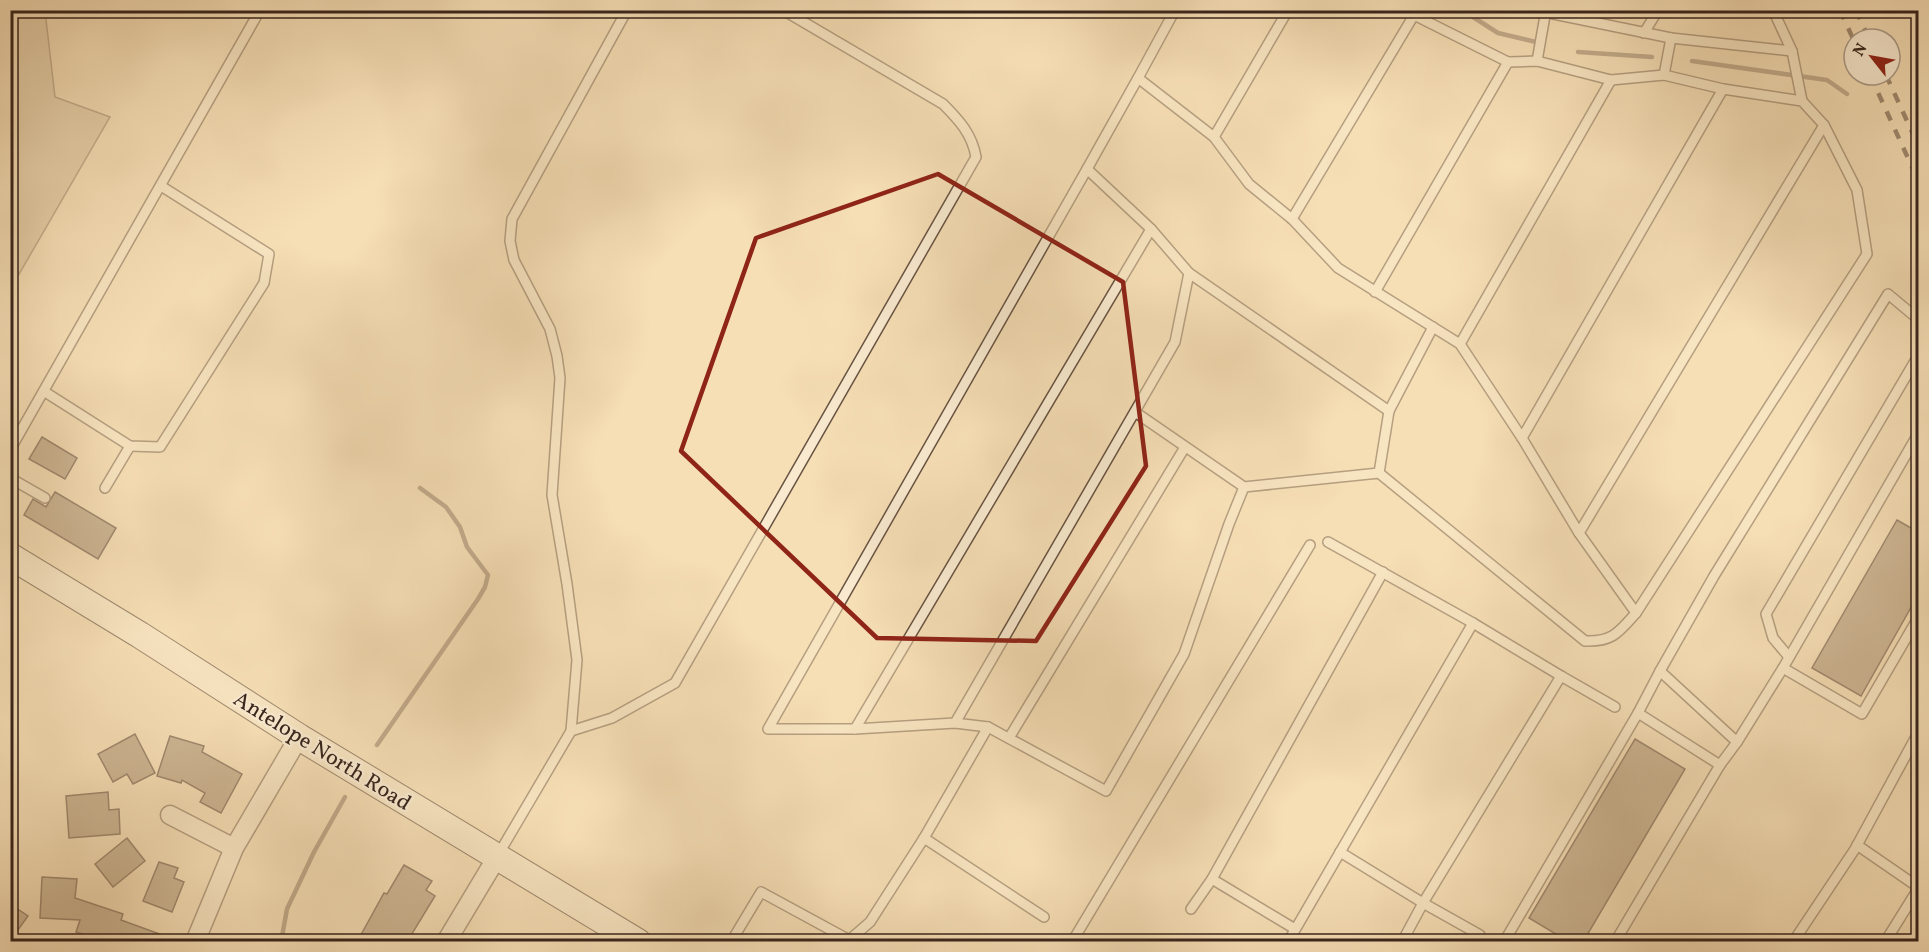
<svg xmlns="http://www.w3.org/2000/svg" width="1929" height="952" viewBox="0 0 1929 952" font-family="Vollkorn,serif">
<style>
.green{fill:#d6bf9b;stroke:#88725c;stroke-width:1.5}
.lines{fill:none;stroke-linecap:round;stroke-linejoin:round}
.stream{stroke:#846e59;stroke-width:4.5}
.building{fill:#9b856c;stroke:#39251d;stroke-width:1.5}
.service-casing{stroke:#685343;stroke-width:12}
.minor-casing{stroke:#685343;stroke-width:21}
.secondary-casing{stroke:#39251d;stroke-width:28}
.service{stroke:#f9eacf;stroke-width:9}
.minor{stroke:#f9eacf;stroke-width:18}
.secondary{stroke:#f9eacf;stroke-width:26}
.rail{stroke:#39251d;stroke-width:4.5;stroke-dasharray:10 10;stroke-linecap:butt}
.marked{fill:none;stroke:#8f2418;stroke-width:4.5;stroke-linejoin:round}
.labels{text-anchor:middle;stroke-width:5;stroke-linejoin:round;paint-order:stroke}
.street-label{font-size:22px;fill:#39251d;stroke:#f9eacf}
</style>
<rect width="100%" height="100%" fill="#f6deb5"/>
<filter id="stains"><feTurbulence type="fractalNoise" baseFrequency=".00333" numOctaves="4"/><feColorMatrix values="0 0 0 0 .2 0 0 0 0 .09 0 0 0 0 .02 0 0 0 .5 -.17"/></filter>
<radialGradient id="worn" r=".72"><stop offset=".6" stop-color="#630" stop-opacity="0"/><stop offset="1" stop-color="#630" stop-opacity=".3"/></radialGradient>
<!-- green -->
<path class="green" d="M11 10 45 11 55 97 110 117 11 288Z"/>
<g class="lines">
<!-- stream -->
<g class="stream">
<path d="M1462 10 1498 33 1536 42"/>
<path d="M1578 52 1652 57"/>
<path d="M1692 61 1827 80 1847 94"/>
<path d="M377 745 478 599 485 587 488 575 467 547 460 527 446 507 420 488"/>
<path d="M281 942 287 909 314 852 345 797"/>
</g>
</g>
<!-- building -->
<g class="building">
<path d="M42 437 77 458 65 479 29 459Z"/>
<path d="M55 492 116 528 98 559 24 515 33 499 46 507Z"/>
<path d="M1897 520 1918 532V595L1861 696 1812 668Z"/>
<path d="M135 734 155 773 133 784 127 774 113 782 98 754Z"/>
<path d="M170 736 204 746 202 752 242 774 221 813 200 802 205 793 182 780 181 783 157 776Z"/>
<path d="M1635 739 1685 769 1583 942H1569L1529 918Z"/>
<path d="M108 792 109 810 119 809 120 834 69 838 66 796Z"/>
<path d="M127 838 145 861 113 887 95 864Z"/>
<path d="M159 862 178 868 174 878 184 882 172 912 143 901Z"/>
<path d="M404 865 432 881 426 890 435 896 407 942H357L384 893 387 894Z"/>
<path d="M42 877 77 879 75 898 123 914 121 920 176 940 175 942H90L92 937 76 932 80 920 40 918Z"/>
<path d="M10 904 28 916 10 941Z"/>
</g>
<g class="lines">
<defs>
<g id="service">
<path d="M1175 10 1138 78 1214 137 1249 184 1292 219 1338 268 1460 344 1522 438 1579 533 1636 613 1867 254 1857 190 1824 125 1802 101 1723 89 1664 75 1611 80 1537 61 1508 62 1404 10"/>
<path d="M1534 10 1671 38 1792 51"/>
<path d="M1773 10 1792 51 1802 101"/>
<path d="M1644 33 1658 10"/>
<path d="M1537 61 1546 10"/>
<path d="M1664 75 1671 38"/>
<path d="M1214 137 1288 10"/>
<path d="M1087 169 1138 78"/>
<path d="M1292 219 1414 15"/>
<path d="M1189 273 1389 411 1379 473"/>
<path d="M1375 292 1508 62"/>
<path d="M1460 344 1611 80"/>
<path d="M45 392 130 446 160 447 264 283 269 254 161 186"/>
<path d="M1389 411 1433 327"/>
<path d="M1522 438 1723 89"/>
<path d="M10 450 260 10"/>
<path d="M10 478 45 498"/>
<path d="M1244 487 1379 473 1585 641C1613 642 1619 632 1636 613"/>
<path d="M105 488 130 446"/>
<path d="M1579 533 1824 125"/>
<path d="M1328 542 1473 623 1561 676 1423 903 1340 852"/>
<path d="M1789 657 1773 638 1766 614 1918 356"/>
<path d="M1783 668 1862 714 1918 618"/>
<path d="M1660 671 1714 576 1888 294 1918 319"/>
<path d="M1561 676 1615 707"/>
<path d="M1638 713 1660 671 1737 742"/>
<path d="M988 727 1106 791 1184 654 1229 524 1244 487 1135 412"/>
<path d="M855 729 1151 229"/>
<path d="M571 731 612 718 675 683 976 157C972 134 959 120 943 104L783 10"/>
<path d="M1009 738 1185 447"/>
<path d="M1720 765 1737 742 1783 668 1918 434"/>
<path d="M924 838 988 727 955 723 855 729H768L1087 169 1151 229 1189 273 1175 342 955 723"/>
<path d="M1857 845 1918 887"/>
<path d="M498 855 571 731 577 660 567 584 552 495 560 378 557 356 550 329 514 260 510 241 512 219 627 10"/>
<path d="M1212 879 1295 929"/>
<path d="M1191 909 1212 879 1383 572"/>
<path d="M731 942 761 892 853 942"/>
<path d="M847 942 870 922 924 838 1044 917"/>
<path d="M1072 942 1310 545"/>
<path d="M1288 942 1473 623"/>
<path d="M1402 942 1423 903 1480 935"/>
<path d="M1504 942 1638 713 1720 765 1615 942"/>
<path d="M1793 942 1855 849 1918 733"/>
<path d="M1885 942 1918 889"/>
</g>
<g id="minor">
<path d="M170 815 234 848"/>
<path d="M195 942 234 848 299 737"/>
<path d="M446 942 497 857"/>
</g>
<path id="secondary" d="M10 556 140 635 299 737 638 942"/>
</defs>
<!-- service casing -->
<use href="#service" class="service-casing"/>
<!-- minor casing -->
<use href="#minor" class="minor-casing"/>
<!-- secondary casing -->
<use href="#secondary" class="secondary-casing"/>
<!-- service -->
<use href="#service" class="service"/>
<!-- minor -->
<use href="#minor" class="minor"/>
<!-- secondary -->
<use href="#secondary" class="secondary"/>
<!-- rail -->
<g class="rail">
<path d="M1840 10 1854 41"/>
<path d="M1856 10 1869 39"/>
<path d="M1870 75 1918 180"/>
<path d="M1886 75 1918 145"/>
</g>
</g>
<!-- marked area -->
<path d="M0 0H1929V952H0ZM938 174 1123 282 1146 466 1036 641 877 638 681 451 756 238Z" fill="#f6deb5" fill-opacity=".55" fill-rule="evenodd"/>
<path class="marked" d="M938 174 1123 282 1146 466 1036 641 877 638 681 451 756 238Z"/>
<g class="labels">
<!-- street labels -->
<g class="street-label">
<text transform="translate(323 750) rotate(32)" y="8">Antelope North Road</text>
</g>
</g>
<!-- margin -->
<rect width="1929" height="952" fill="none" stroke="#f6deb5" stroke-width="36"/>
<rect x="12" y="12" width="1905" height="928" fill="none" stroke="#39251d" stroke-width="3"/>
<rect x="18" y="18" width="1893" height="916" fill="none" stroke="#39251d" stroke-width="1.5"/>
<!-- north arrow -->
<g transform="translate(1872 57) rotate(301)"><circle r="28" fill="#f9eacf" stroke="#ac9b88" stroke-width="1.5"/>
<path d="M0-4.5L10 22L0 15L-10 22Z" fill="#8f2418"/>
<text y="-9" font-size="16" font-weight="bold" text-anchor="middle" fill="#39251d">N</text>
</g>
<rect width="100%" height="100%" filter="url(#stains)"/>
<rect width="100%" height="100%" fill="url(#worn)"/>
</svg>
